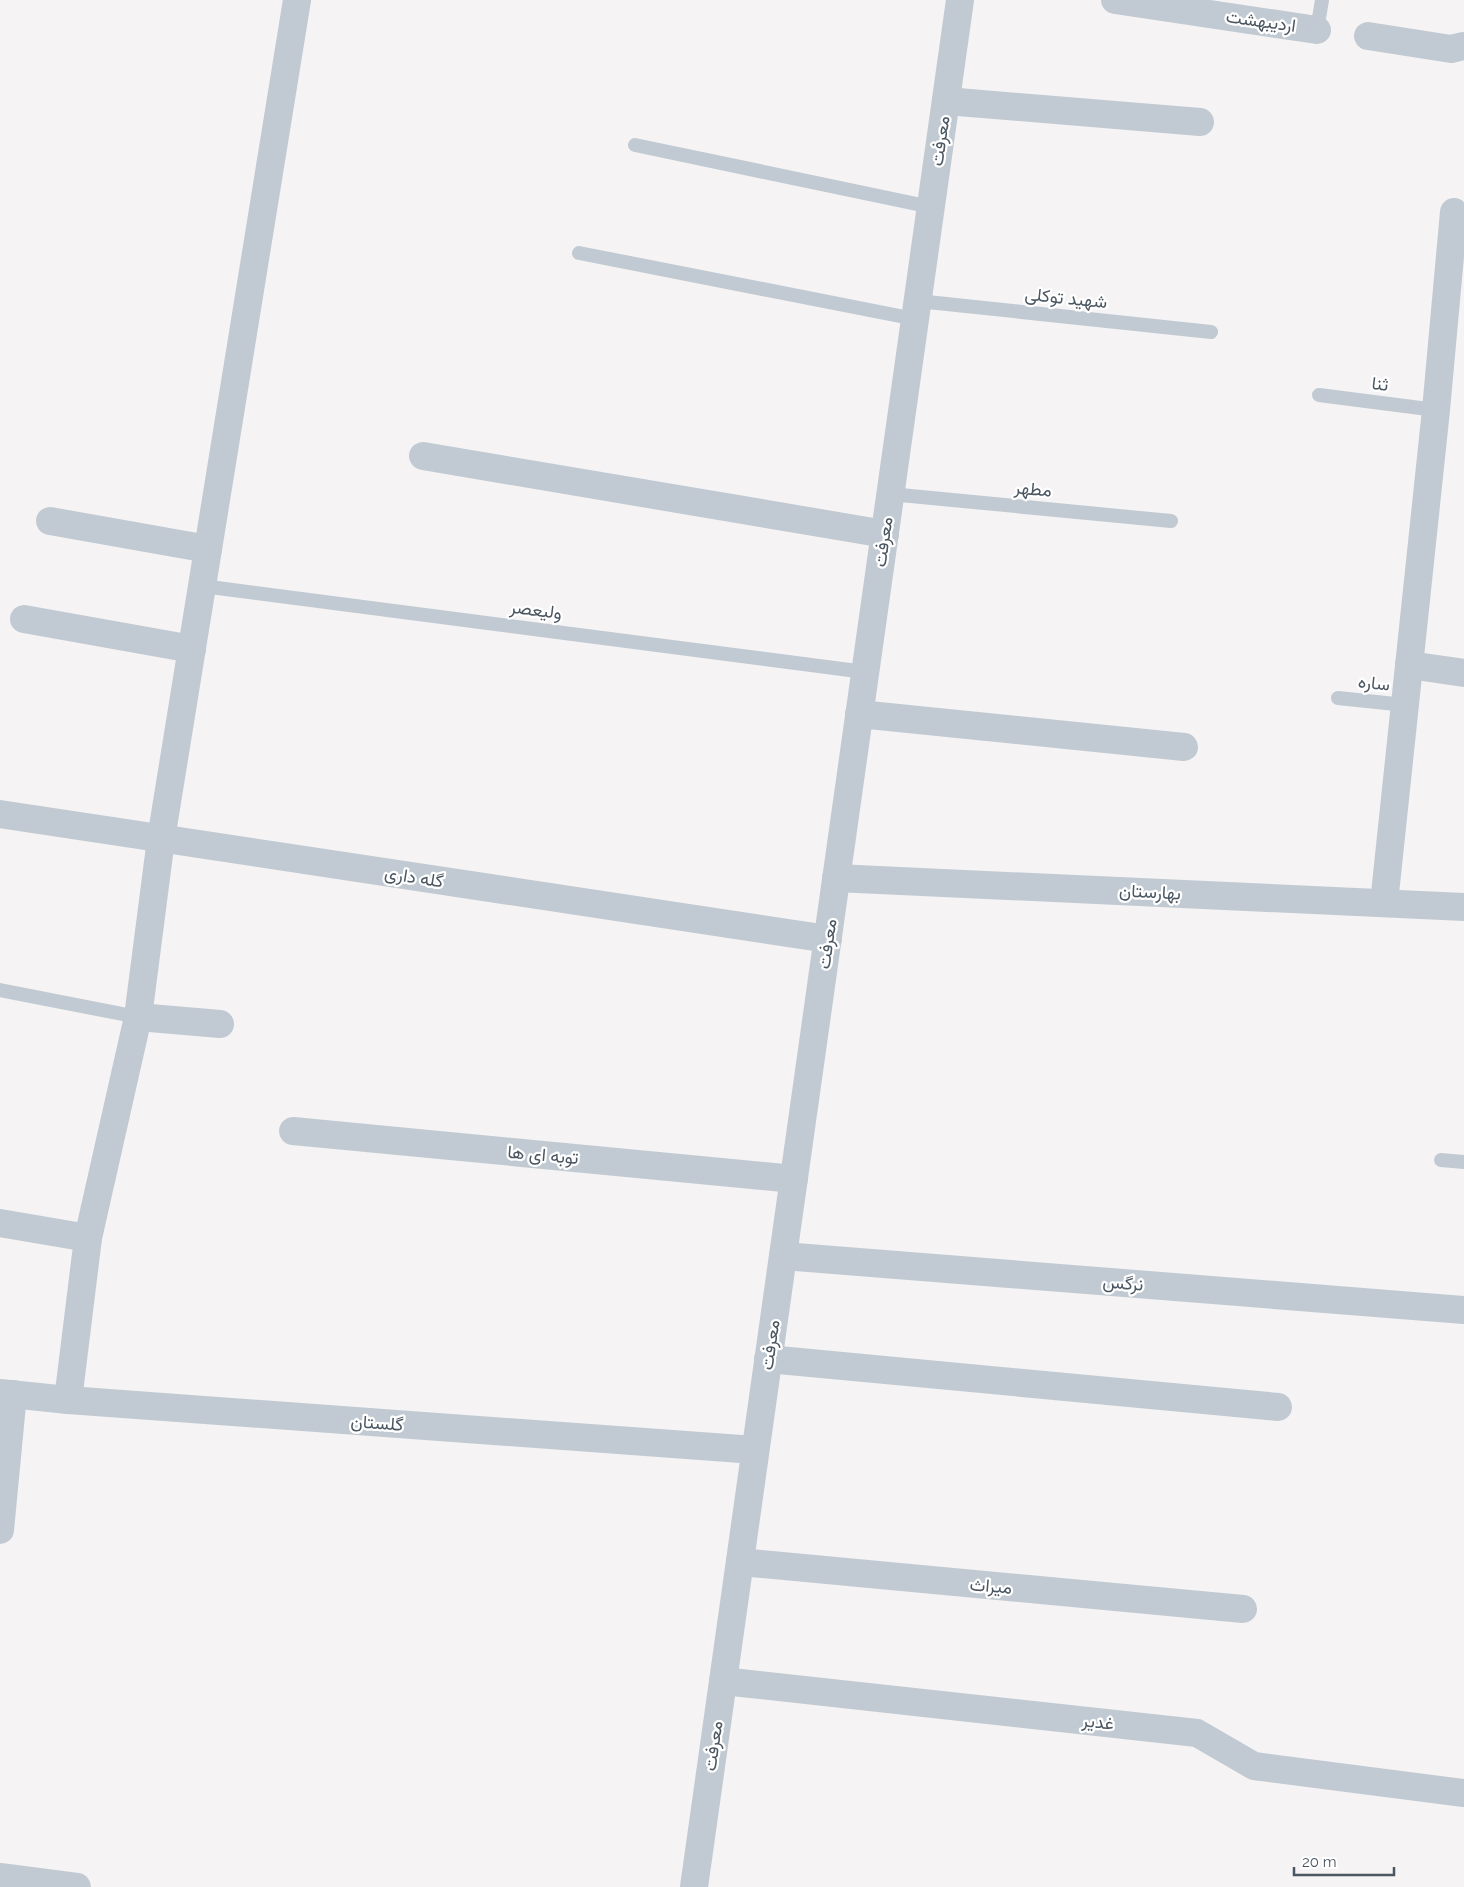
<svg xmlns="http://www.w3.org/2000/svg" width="1464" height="1887" viewBox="0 0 1464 1887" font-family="Raleway,Vazirmatn,sans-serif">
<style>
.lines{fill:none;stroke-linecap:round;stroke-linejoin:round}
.lane{stroke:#c1cad2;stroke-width:14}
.street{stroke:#c1cad2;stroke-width:28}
.labels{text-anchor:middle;stroke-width:4.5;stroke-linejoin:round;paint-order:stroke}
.street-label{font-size:18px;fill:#4a5661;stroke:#fff}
</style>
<rect width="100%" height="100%" fill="#f5f3f3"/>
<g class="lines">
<!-- lane -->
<g class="lane">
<path d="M1317 30 1322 0"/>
<path d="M635 145 931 207"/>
<path d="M579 253 915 319"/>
<path d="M918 301 1211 332"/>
<path d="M1319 395 1436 410"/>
<path d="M890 494 1171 521"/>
<path d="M202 586 865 672"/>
<path d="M1338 698 1405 705"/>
<path d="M0 990 138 1017"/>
<path d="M1441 1160 1464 1162"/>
</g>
<!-- street -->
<g class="street">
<path d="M1115 0 1317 30"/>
<path d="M1368 36 1451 49 1464 46"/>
<path d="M946 101 1200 122"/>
<path d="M423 456 885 534"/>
<path d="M50 521 208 549"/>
<path d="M24 619 192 649"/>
<path d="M1409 665 1464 673"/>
<path d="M859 714 1184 747"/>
<path d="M0 814 828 939"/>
<path d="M836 878 1464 907"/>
<path d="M1384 903 1436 410 1454 212"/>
<path d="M138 1017 220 1024"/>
<path d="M293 1131 794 1179"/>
<path d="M0 1223 88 1238"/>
<path d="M783 1256 1464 1310"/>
<path d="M768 1359 1278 1407"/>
<path d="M0 1393 68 1400 755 1450"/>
<path d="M68 1400 88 1238 138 1017 161 839 297 0"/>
<path d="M0 1530 13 1394"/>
<path d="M740 1562 1243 1609"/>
<path d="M723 1681 1197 1733 1254 1766 1464 1793"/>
<path d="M0 1877 77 1887"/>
<path d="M694 1887 960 0"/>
</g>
</g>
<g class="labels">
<!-- street labels -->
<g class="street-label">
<text transform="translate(1261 21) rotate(8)" y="6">اردیبهشت</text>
<text transform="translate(940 141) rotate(-82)" y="6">معرفت</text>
<text transform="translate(1066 298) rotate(6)" y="6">شهید توکلی</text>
<text transform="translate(1380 384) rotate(7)" y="6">ثنا</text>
<text transform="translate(1033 489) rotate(5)" y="6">مطهر</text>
<text transform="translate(883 542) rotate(-82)" y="6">معرفت</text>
<text transform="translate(536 610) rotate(7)" y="6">ولیعصر</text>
<text transform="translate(1374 683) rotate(6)" y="6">ساره</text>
<text transform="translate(414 877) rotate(9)" y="6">گله داری</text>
<text transform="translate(1150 892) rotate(3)" y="6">بهارستان</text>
<text transform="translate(827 944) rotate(-82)" y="6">معرفت</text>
<text transform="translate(543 1155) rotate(5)" y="6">توبه ای ها</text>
<text transform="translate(1123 1283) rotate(5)" y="6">نرگس</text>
<text transform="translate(770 1345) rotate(-82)" y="6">معرفت</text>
<text transform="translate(377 1423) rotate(4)" y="6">گلستان</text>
<text transform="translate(991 1586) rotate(5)" y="6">میراث</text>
<text transform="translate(1098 1722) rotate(6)" y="6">غدیر</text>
<text transform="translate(713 1746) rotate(-82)" y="6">معرفت</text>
</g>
</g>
<!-- scale -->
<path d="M1294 1867v8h100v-8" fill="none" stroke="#4a5661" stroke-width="2.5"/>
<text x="1302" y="1867" font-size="15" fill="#4a5661" stroke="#ffffff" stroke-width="4" paint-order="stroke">20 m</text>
</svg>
